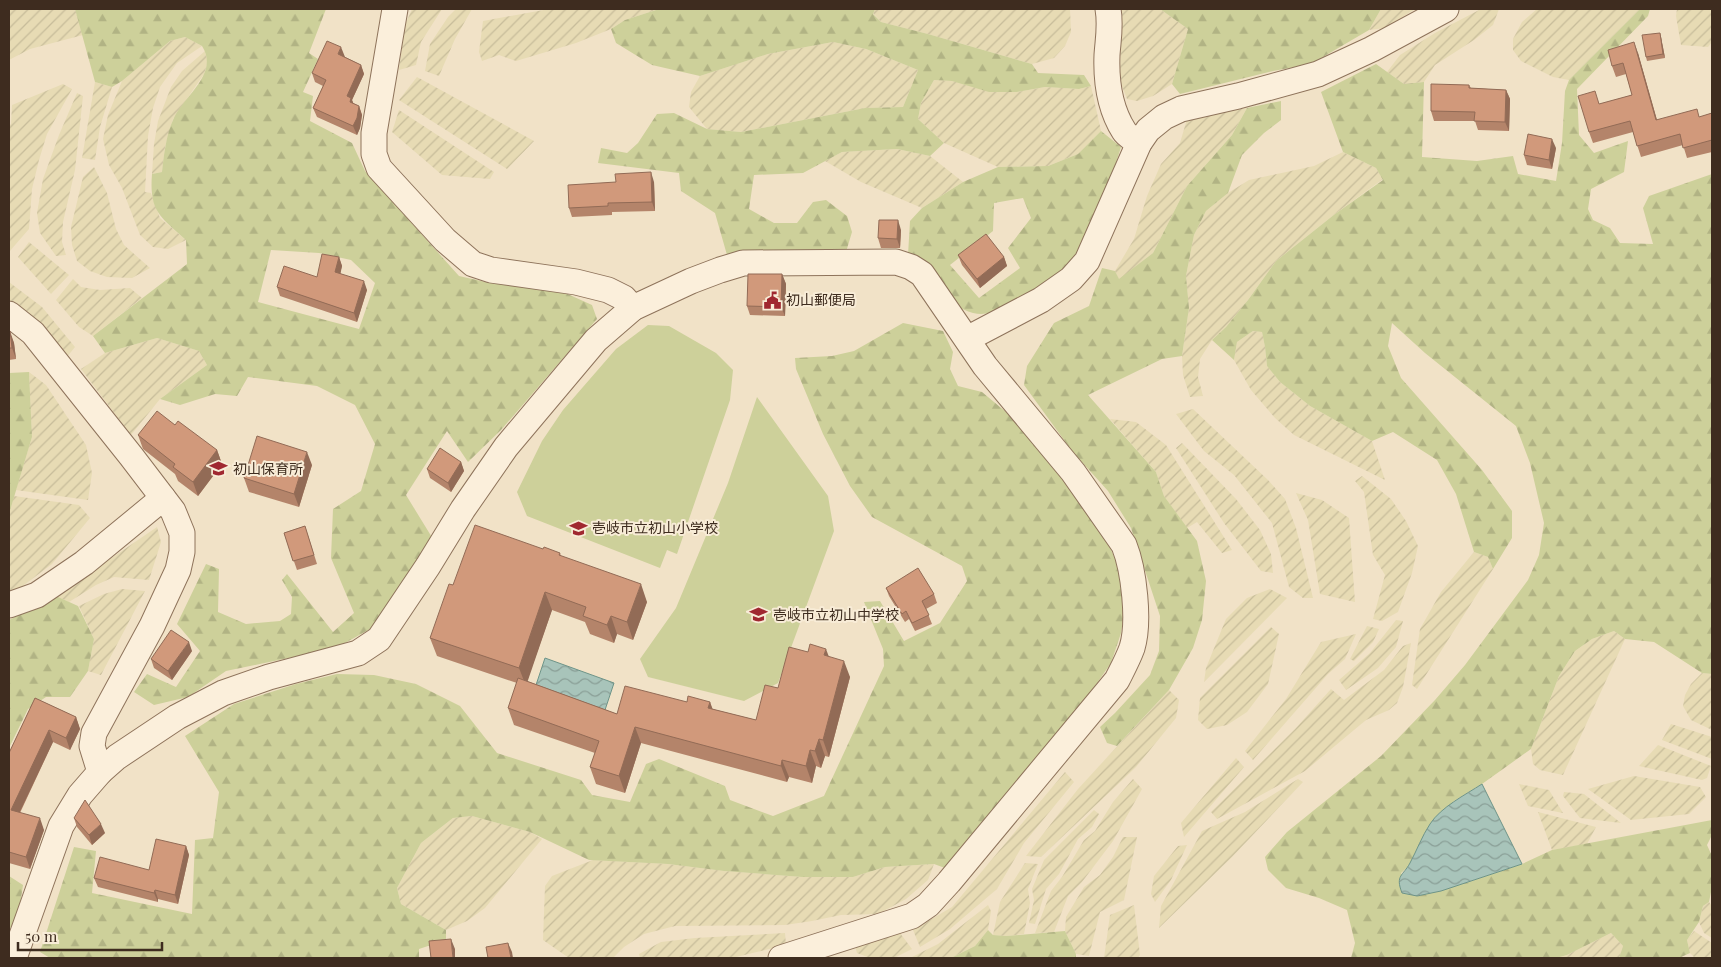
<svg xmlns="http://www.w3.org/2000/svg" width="1721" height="967" viewBox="0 0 1721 967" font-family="'Playfair Display','Noto Sans JP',serif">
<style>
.farmland{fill:url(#farmland-furrows)}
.green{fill:#cdd09a}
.forest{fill:url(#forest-firs);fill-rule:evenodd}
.water{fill:url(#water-waves);stroke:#6e9488}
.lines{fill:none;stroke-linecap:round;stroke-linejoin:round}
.minor-casing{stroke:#8e735b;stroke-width:27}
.minor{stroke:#fbefdb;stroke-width:25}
.wall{fill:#b4846a}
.shaded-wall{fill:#926b56}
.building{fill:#d1997b;stroke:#926b56}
.labels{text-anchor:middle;stroke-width:4;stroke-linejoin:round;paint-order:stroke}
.poi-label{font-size:14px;fill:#3e2c1f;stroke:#f8ecd7;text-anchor:start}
</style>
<defs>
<pattern id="farmland-furrows" width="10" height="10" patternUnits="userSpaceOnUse" patternTransform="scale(1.25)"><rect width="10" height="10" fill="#e7dbb4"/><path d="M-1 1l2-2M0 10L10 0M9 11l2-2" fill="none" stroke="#c7bc9a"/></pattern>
<pattern id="forest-firs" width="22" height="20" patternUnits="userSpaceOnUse" patternTransform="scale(1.25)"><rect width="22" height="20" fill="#cdd09a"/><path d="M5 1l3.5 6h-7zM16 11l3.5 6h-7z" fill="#b1b384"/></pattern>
<pattern id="water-waves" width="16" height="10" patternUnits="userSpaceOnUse" patternTransform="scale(1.25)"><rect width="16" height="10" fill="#a8c4ba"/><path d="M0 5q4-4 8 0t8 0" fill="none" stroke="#8a9f97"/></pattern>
</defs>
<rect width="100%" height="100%" fill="#f1e2c7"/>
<!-- farmland -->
<g class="farmland">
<path d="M9 9H75L83 35 30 49 9 60Z"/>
<path d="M412 9H442L421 42 416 65 399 70 405 25Z"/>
<path d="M456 9H472L455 39 439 76 425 71 430 44 448 17Z"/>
<path d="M549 9H659L625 20 611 29 576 43 516 61 499 55 482 61 479 52 483 21Z"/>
<path d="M875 9H1070L1071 32 1065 46 1054 58 1032 64 928 34 881 22 873 13Z"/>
<path d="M1121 9H1160L1188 29 1172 84 1153 96 1137 101 1127 99 1120 81Z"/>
<path d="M1381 9H1415L1385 28 1369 30Z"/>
<path d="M1481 9H1499L1493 25 1474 40 1435 65 1424 82 1404 84 1387 72 1400 55 1435 33Z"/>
<path d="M1537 9H1640L1569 80 1553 77 1521 61 1513 50V39L1522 22Z"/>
<path d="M1677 9H1712V42L1708 47 1681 45 1676 16Z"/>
<path d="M185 37 202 46 177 63 160 87 153 108 148 136 145 192 151 193 160 218 186 240 168 249 153 247 140 235 122 188 109 165 103 139 108 115 122 81 170 41Z"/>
<path d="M833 42 866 49 918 70 903 107 865 108 741 132 707 129 689 107 691 92 700 76 768 54Z"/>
<path d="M205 51 208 62 204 74 173 119 165 147 162 172 152 174 154 144 158 121 171 87 182 71Z"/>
<path d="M417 77 534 141 507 169 399 100Z"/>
<path d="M934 80 952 81 1017 92 1045 87 1079 89 1091 86 1101 131 1078 154 1048 166 998 167 944 143 918 119 921 103Z"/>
<path d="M95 82 112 87 100 127 95 160 82 158Z"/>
<path d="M63 84 72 89 47 134 39 160 32 189 29 229 9 252V126L11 124 12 105Z"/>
<path d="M77 93 83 96 75 170 63 222 62 242 66 255 56 256 40 233 37 213 43 179 59 135Z"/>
<path d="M1247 108 1232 135 1187 186 1153 253 1119 280 1115 271 1134 239 1147 196 1161 164 1180 143 1187 119Z"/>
<path d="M399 110 494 172 490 179 442 175 392 132Z"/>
<path d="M897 149 930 156 963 182 922 208 861 182 825 161 842 152Z"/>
<path d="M1343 152 1376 168 1383 179 1335 214 1276 261 1248 300 1226 327 1212 340 1200 359 1198 377 1203 396 1190 397 1183 375 1182 356 1189 308 1186 276 1194 235 1206 211 1228 193 1249 180 1314 166Z"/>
<path d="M94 167 107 193 116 229 124 245 150 268 132 278 107 277 90 271 77 261 72 245 71 227 83 177Z"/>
<path d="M29 242 69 275 51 294 18 257Z"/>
<path d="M73 279 81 287 100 290 130 288 142 298 93 336 79 327 56 300Z"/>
<path d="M9 282 42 307 75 347 66 358 9 302Z"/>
<path d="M1253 331 1262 332 1265 347 1267 366 1280 382 1310 406 1372 441 1385 480 1294 435 1275 418 1251 390 1234 360 1237 342Z"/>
<path d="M157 338 199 351 207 365 160 399 131 435 81 369 105 353Z"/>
<path d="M29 372 46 385 86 445 92 473 88 500 16 490 32 437Z"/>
<path d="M1193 409 1268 480 1285 499 1296 528 1313 598H1303L1289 587 1272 523 1234 475 1204 451 1176 414Z"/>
<path d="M1110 419 1136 422 1166 445 1232 550 1222 553 1197 522 1187 528 1164 496 1156 472Z"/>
<path d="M1182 443 1236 499 1260 530 1271 554 1273 573 1261 571 1224 523 1176 448Z"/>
<path d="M1362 476 1391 499 1406 521 1418 546 1412 573 1398 612 1382 621 1373 619 1385 575 1373 555 1364 492 1355 481Z"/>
<path d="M1296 493 1322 500 1349 518 1355 602 1320 594 1308 520Z"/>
<path d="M14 496 79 505 90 518 52 564 20 588 9 591V514Z"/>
<path d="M157 527 161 542 149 580 114 577 96 585 69 602 56 596Z"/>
<path d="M1474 552 1488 557 1493 569 1417 689 1412 685 1420 629 1441 592Z"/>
<path d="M122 589 145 591 101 675 88 671 94 639 79 606 104 594Z"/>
<path d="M1270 589 1287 598 1204 682 1206 668 1226 619 1247 598Z"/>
<path d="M1396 620 1403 621 1396 647 1378 668 1346 690 1339 680 1370 653Z"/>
<path d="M1367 626 1379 629 1373 642 1354 661 1350 659Z"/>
<path d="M1271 627 1279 634 1268 684 1247 712 1227 725 1207 729 1198 720 1200 698Z"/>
<path d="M1614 631 1625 639 1563 775 1540 770 1533 764 1531 749 1559 676 1575 651 1592 639Z"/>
<path d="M1356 634 1345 659 1328 674 1253 760 1245 751 1286 699 1321 642Z"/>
<path d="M1411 643 1403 687 1397 703 1389 710 1366 720 1305 771 1217 819 1211 812 1295 729 1331 689 1344 700 1384 670 1403 646Z"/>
<path d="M1702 673 1712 674V730L1691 720 1683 706 1685 695 1691 684Z"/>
<path d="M1169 690 1179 700 1176 718 1136 767 1041 857 1026 856 1078 789Z"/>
<path d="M1671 724 1712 737V759L1662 740Z"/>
<path d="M1658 745 1711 766 1707 778 1702 780 1639 766Z"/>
<path d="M1236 758 1244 767 1184 837 1181 823Z"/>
<path d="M1065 772 1074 782 1024 843 997 889 950 929 920 947 913 930 952 907Z"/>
<path d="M1634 776 1700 787 1706 797 1689 814 1631 820 1588 789Z"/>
<path d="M1133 779 1142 789 1113 841 1082 882 1068 896 1054 932 1035 933 1051 891 1062 877 1084 840 1095 831 1113 802Z"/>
<path d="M1298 779 1303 782 1232 857 1159 928 1161 906 1202 831 1245 812Z"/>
<path d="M1519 784 1549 790 1563 813 1528 806Z"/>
<path d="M1564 792 1584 794 1621 823 1580 818 1563 796Z"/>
<path d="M1094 810 1099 814 1092 827 1078 839 1059 874 1046 889 1035 924 1029 923 1034 900 1032 889 1044 860Z"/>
<path d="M1538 812 1596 827 1587 844 1552 850Z"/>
<path d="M472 816 530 832 542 839 485 908 467 921 446 930 401 904 397 888 421 843 453 818Z"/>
<path d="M1123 837H1137L1124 900 1100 912 1089 956 1076 954 1065 931 1066 917 1084 887 1100 875 1113 857Z"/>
<path d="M1187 845 1171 880 1155 902 1151 894 1154 876 1178 846Z"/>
<path d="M593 860 668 864 724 871 802 877H853L885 867 934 864 928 880 906 899 878 914 841 915 812 921 785 925 675 926 644 934 624 947 613 958H569L543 940 545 886 552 876Z"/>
<path d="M1025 863 1038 864 1028 889 1030 903 1024 934 1006 936 993 935 1000 902Z"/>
<path d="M1709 902 1712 906V938L1704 933 1699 922 1703 906Z"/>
<path d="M988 905 991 911 988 930 975 946 951 958H910L938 944Z"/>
<path d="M1134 905 1140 955 1138 958H1104L1110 915Z"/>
<path d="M1694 931 1712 943V958H1695L1690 953 1687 940Z"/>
<path d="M785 933 786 945 732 958H640L639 954 661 942 695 938Z"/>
<path d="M900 933 912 949 894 958H870L857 953 855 946Z"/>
<path d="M1611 933 1623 946 1619 958H1556L1567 955Z"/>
</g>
<!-- green -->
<g class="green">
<path d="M648 325 669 326 716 353 733 370 730 400 677 554 667 550 660 568 527 516 517 492 542 441 563 410 616 349Z"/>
<path d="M757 397 828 496 834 531 778 683 744 701 648 677 640 659 676 608 728 483Z"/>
</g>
<!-- forest -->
<g class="forest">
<path d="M75 9H326L309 53 318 59 303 92 313 96 310 121 352 143 365 171 459 276 490 283 563 292 592 305 597 319 501 430 468 462 447 431 406 495 433 539 372 628 336 648 226 671 188 697 154 705 134 692 147 674 176 687 200 651 177 624 206 564 219 569 218 612 246 624 280 621 291 614 292 597 282 580 287 574 333 632 354 613 331 558 333 509 361 491 375 444 355 405 317 386 248 377 237 396 215 394 180 405 160 399 207 365 199 351 157 338 105 353 93 336 187 264 186 240C160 217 149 211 152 174L162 172C164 154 166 136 173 120 183 96 220 74 202 46L185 37 170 41 122 81 112 87 95 82ZM271 250 319 253 351 260 375 283 359 329 258 302Z"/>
<path d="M659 9H875L873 14 881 22 928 34 1032 64 1038 73 1084 75 1091 86 1079 89 1045 87 1017 92H989L952 81 934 80 921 103 918 119 944 143 930 156 897 149 842 152 803 173 754 175 749 209 774 223H797L813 202 826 200 847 216 852 232 846 252 727 255 715 213 681 191 679 173 598 163 601 148 627 153 638 143 657 114 674 113 707 129 741 132 865 108 903 107 918 70 866 49 833 42 768 54 700 76 652 65 616 43 611 29 625 20Z"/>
<path d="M1160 9H1381L1369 30 1311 64 1273 71 1180 94 1172 84 1188 29Z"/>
<path d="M1640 9H1650L1648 16 1577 89 1579 135 1594 153 1628 141 1624 172 1591 189 1588 209 1593 220 1610 228 1620 243 1653 244 1643 208 1649 196 1712 174V674L1702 673 1654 642 1625 639 1614 631 1592 639 1575 651 1559 676 1531 749 1482 784 1454 801 1421 840 1410 865 1401 873 1418 896 1468 882 1522 864 1552 850 1712 820V837H1711L1707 845 1712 856V887L1709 902 1703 906 1699 922 1687 940 1690 953 1679 958H1619L1623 946 1611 933 1567 955 1556 958H1351L1355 943 1347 910 1319 898 1286 888 1268 870 1265 857 1287 832 1381 756 1435 700 1465 665 1528 580 1539 555 1544 523 1530 463 1516 426 1425 353 1392 323 1388 346 1401 378 1482 470 1512 511V538L1493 569 1488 557 1474 552 1456 494 1437 460 1393 432 1372 441 1310 406 1280 382 1267 366 1265 347 1262 332 1253 331 1237 342 1234 360 1212 340 1226 327 1248 300 1276 261 1335 214 1383 180 1376 168 1343 152 1321 92 1376 64 1404 84 1424 82 1422 157 1477 161 1513 156 1518 174 1556 181 1562 143 1565 91 1569 80Z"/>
<path d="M1281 101V120L1264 133 1242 155 1228 193 1206 211 1194 235 1186 276 1189 308 1182 356 1162 359 1088 395 1156 472 1164 496 1197 541 1206 581 1202 620 1193 648 1169 690 1117 746 1107 743 1100 727 1115 713 1150 675 1159 651 1160 616 1131 528 1108 491 1072 451 1024 385 1027 366 1054 323 1089 306 1102 268 1115 271 1119 279 1153 253 1187 186 1232 135 1247 108Z"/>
<path d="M1101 131 1121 147C1107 191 1090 251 1051 280 1042 288 1029 293 1018 299 1003 307 991 317 973 313 948 307 925 273 908 255L910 221 922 208 963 182 998 167 1048 166 1078 154ZM1023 198 1031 218 1008 248 1020 268 979 298 950 265 993 231 994 203Z"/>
<path d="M903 323 943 331 953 352 950 369 958 386 982 392 1006 412 1061 475 1105 536 1123 577 1125 606 1121 633 1111 663 1088 696 945 868 934 864 885 867 853 877H802L724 871 668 864 589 860 530 832 472 816 453 818 421 843 397 888 401 904 446 930V940L419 949V958H50L40 952 74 847 96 851 92 893 192 914 195 840 213 838 219 792 185 736 234 704 296 684 337 674 374 675 416 684 460 706 497 753 581 780 592 795 630 802 646 764 659 759 725 786 730 800 773 816 824 796 884 666 883 649 864 602 880 601 904 641 940 623 967 581 962 566 872 517 850 486 823 434 796 369 795 358 832 356 854 351Z"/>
<path d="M29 372 32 437 9 514V373Z"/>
<path d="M56 596 78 606 94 639 88 671 70 697H46L28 709 9 748V620Z"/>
<path d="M9 876 23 885 18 919 9 929Z"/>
<path d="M988 930 993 935 1006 936 1065 931 1076 954V958H951L975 946Z"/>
</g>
<!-- water -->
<g class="water">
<path d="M545 658 614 683 605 710 536 685Z"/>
<path d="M1482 784 1522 864 1441 891 1417 896 1402 893C1395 875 1403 876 1410 863 1417 850 1422 836 1430 824 1441 807 1465 795 1482 784Z"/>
</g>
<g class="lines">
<defs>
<g id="minor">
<path d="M395 9 374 133V154L379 168 445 240 473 264 491 270 576 282 608 290 624 298 633 308"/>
<path d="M1108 9C1111 25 1108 40 1107 55 1106 80 1110 109 1124 131 1127 136 1134 139 1139 143"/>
<path d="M9 314 33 333 131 456 173 511 182 533V552L178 570 152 626 94 733 92 746 100 772"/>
<path d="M967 339 1041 300 1071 279 1087 261 1139 143 1148 130 1164 117 1181 109 1238 96 1318 74 1372 49 1446 9"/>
<path d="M9 605 37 595 84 563 163 498"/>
<path d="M14 958 61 826 80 795 100 772 117 757 177 717 223 693 269 677 358 653 379 639 428 566 463 509 506 447 596 340 633 308 691 281 720 270 743 263 896 262 911 267 922 274 985 366 1073 472 1124 545C1134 570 1140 622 1132 648 1128 659 1122 670 1117 680L949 882 928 905 912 916 781 958"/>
</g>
</defs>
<!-- minor casing -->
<use href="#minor" class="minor-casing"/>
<!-- minor -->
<use href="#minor" class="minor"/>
</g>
<!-- wall -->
<g class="wall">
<path d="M1660 33 1661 37 1665 58 1647 61 1646 57Z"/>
<path d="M1638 53 1657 120 1700 117 1712 113V152L1687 158 1683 145 1641 157 1633 132 1593 143 1589 132 1600 104 1632 95 1626 74 1616 77 1612 66Z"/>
<path d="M345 57 361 65 364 74 352 100 353 103 359 106 362 115 360 128 357 135 317 117 313 108 323 86 315 82 312 73Z"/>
<path d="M1469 85 1471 88 1506 90 1510 99 1509 131 1478 130 1475 121H1434L1431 111Z"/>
<path d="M1556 148 1552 169 1527 165 1524 155Z"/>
<path d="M654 182 655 211 612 212V215L572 217 569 208Z"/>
<path d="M901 230 900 248H881L878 238Z"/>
<path d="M958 255 1004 257 1007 266 980 288 962 265Z"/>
<path d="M339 257 342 266 340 273 367 290 357 322 280 296 277 287 317 277Z"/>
<path d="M782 274 786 284 785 316 750 315 747 306Z"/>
<path d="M9 331 14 343 16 359 9 360Z"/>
<path d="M175 425 217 450 222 464 198 496 178 481 175 474 143 449 138 435Z"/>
<path d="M461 462 464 471 451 492 430 478 427 469Z"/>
<path d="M312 465 299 507 249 492 244 478Z"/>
<path d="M305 526 317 564 297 570 284 533Z"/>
<path d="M543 549 560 553 561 556 647 602 633 640 617 634 614 643 590 634 585 622 552 610 527 681 617 714 687 702H710L712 709 756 720 778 688 829 657 850 677 829 757 825 756 821 768 816 766 812 783 789 777 787 782 641 743 625 793 596 784 590 767 595 753 514 725 508 708 517 683 437 656 430 638 453 585Z"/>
<path d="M886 588 934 594 937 603 926 609 932 624 915 631 909 619 905 622 889 596Z"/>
<path d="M192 651 172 680 154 668 151 659Z"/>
<path d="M35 698 76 717 80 729 70 750 53 742 20 813 44 830 30 869 9 863V753Z"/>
<path d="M74 818 105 833 92 845 77 827Z"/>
<path d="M186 846 189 855 178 904 158 899V902L98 887 94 878 149 870Z"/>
</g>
<!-- shaded-wall -->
<g class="shaded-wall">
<path d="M1660 33 1661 37 1665 58 1663 54Z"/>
<path d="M1634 42 1638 53 1660 131 1656 120Z"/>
<path d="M341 47 345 57 342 64 338 54Z"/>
<path d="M361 65 364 74 352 100 355 107 353 111 347 96Z"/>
<path d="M1506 90 1510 99 1509 131 1505 122Z"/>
<path d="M359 106 362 115 360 128 357 135 353 126Z"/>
<path d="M1552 139 1556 148 1552 169 1549 160Z"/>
<path d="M651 172 654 182 655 211 652 202Z"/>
<path d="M898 220 901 230 900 248 897 239Z"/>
<path d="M339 257 342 266 339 281 335 272Z"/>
<path d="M1004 257 1007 266 980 288 977 279Z"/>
<path d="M782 274 786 284 785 316 781 307Z"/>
<path d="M364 281 367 290 357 322 354 313Z"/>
<path d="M10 331 14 343 16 359 12 348Z"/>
<path d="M217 450 222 464 198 496 193 482Z"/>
<path d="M307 452 312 465 299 507 294 494Z"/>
<path d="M461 462 464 471 451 492 448 483Z"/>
<path d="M641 584 647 602 633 640 627 622Z"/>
<path d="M545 592 552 610 526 686 519 668Z"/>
<path d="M611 616 617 634 614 643 607 625Z"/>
<path d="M189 642 192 651 172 680 168 671Z"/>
<path d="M826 649 832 665 824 655Z"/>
<path d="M844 661 850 677 829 757 823 740Z"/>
<path d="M710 702 716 718 708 708Z"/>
<path d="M76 717 80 729 70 750 66 738Z"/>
<path d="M635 727 641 743 625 793 619 776Z"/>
<path d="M49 730 53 742 15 822 11 810Z"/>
<path d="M819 739 825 756 821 768 815 751Z"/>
<path d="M810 750 816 766 812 783 806 766Z"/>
<path d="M782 760 789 777 787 782 781 766Z"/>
<path d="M40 818 44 830 30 869 26 857Z"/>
<path d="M101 824 105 833 92 845 89 835Z"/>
<path d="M186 846 189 855 178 904 175 895Z"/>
<path d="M155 890 158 899V902L154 893Z"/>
<path d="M451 939 455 949V958H453Z"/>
<path d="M508 943 512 952 513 958H511Z"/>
</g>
<!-- building -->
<g class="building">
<path d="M1660 33 1663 54 1646 57 1642 35Z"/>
<path d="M327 41 341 47 338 54 361 65 347 96 351 98 350 102 359 106 357 118 353 126 313 108 326 80 312 73Z"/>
<path d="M1634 42 1656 120 1697 109 1699 117 1712 113V140L1683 148 1680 134 1637 146 1630 121 1589 132 1578 96 1595 91 1599 104 1632 95 1623 63 1612 66 1608 50Z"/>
<path d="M1431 84 1469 85V88L1506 90 1505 122 1474 121 1475 112 1431 111Z"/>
<path d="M1528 134 1552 139 1549 160 1524 155Z"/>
<path d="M651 172 652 202 608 203V206L569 208 568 185 616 182 615 174Z"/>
<path d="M879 220H898L897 239 878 238Z"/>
<path d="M986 234 1004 257 977 279 958 255Z"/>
<path d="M322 254 339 257 335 272 364 281 354 313 277 287 284 266 317 277Z"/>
<path d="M748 274H782L781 307 747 306Z"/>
<path d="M9 331H10L12 348H9Z"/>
<path d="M157 411 175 425 178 421 217 450 193 482 173 467 175 464 138 435Z"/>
<path d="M257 436 307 452 294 494 244 478Z"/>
<path d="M440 448 461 462 448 483 427 469Z"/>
<path d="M475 525 543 549 544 547 560 553 559 555 641 584 627 622 611 616 607 625 583 616 586 607 545 592 519 668 430 638 449 584 453 585Z"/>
<path d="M305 526 314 555 293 561 284 533Z"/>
<path d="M918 568 934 594 922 601 929 615 912 623 906 611 902 614 886 588Z"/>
<path d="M171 630 189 642 168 671 151 659Z"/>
<path d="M810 644 826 649 824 655 844 661 823 740 819 739 815 751 810 750 806 766 782 760 781 766 635 727 619 776 590 767 599 741 508 708 518 678 617 714 625 686 687 702 688 696 710 702 708 708 756 720 765 685 778 688 789 647 808 652Z"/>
<path d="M35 698 76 717 66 738 49 730 11 810 40 818 26 857 9 852V753Z"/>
<path d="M85 800 101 824 89 835 74 818Z"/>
<path d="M156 839 186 846 175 895 155 890 154 893 94 878 100 857 149 870Z"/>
<path d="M451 939 453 958H431L429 941Z"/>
<path d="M508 943 511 958H488L486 947Z"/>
</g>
<!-- icons -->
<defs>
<symbol id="civic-bare" viewBox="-9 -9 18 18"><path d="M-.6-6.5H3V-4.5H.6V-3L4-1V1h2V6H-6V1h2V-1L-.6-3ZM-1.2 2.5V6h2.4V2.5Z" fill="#a02830" stroke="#f8ecd7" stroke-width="2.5" paint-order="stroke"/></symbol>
<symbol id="school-bare" viewBox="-9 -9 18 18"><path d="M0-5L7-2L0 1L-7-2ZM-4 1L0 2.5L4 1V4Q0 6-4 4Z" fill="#a02830" stroke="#f8ecd7" stroke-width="2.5" paint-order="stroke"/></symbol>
</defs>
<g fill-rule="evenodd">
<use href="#civic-bare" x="760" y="288" width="25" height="25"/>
<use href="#school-bare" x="206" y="456" width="25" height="25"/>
<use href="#school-bare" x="566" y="516" width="25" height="25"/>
<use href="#school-bare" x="746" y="602" width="25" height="25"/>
</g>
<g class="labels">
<!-- poi labels -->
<g class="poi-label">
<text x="786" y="305">初山郵便局</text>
<text x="233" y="474">初山保育所</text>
<text x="592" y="533">壱岐市立初山小学校</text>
<text x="773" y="620">壱岐市立初山中学校</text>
</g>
</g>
<!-- border -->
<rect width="1721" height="967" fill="none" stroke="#3e2c1f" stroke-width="20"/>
<!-- scale -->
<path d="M18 942v8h144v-8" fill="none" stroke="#3e2c1f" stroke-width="2.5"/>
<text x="25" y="942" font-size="15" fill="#3e2c1f" stroke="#f8ecd7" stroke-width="4" paint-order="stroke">50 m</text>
</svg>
